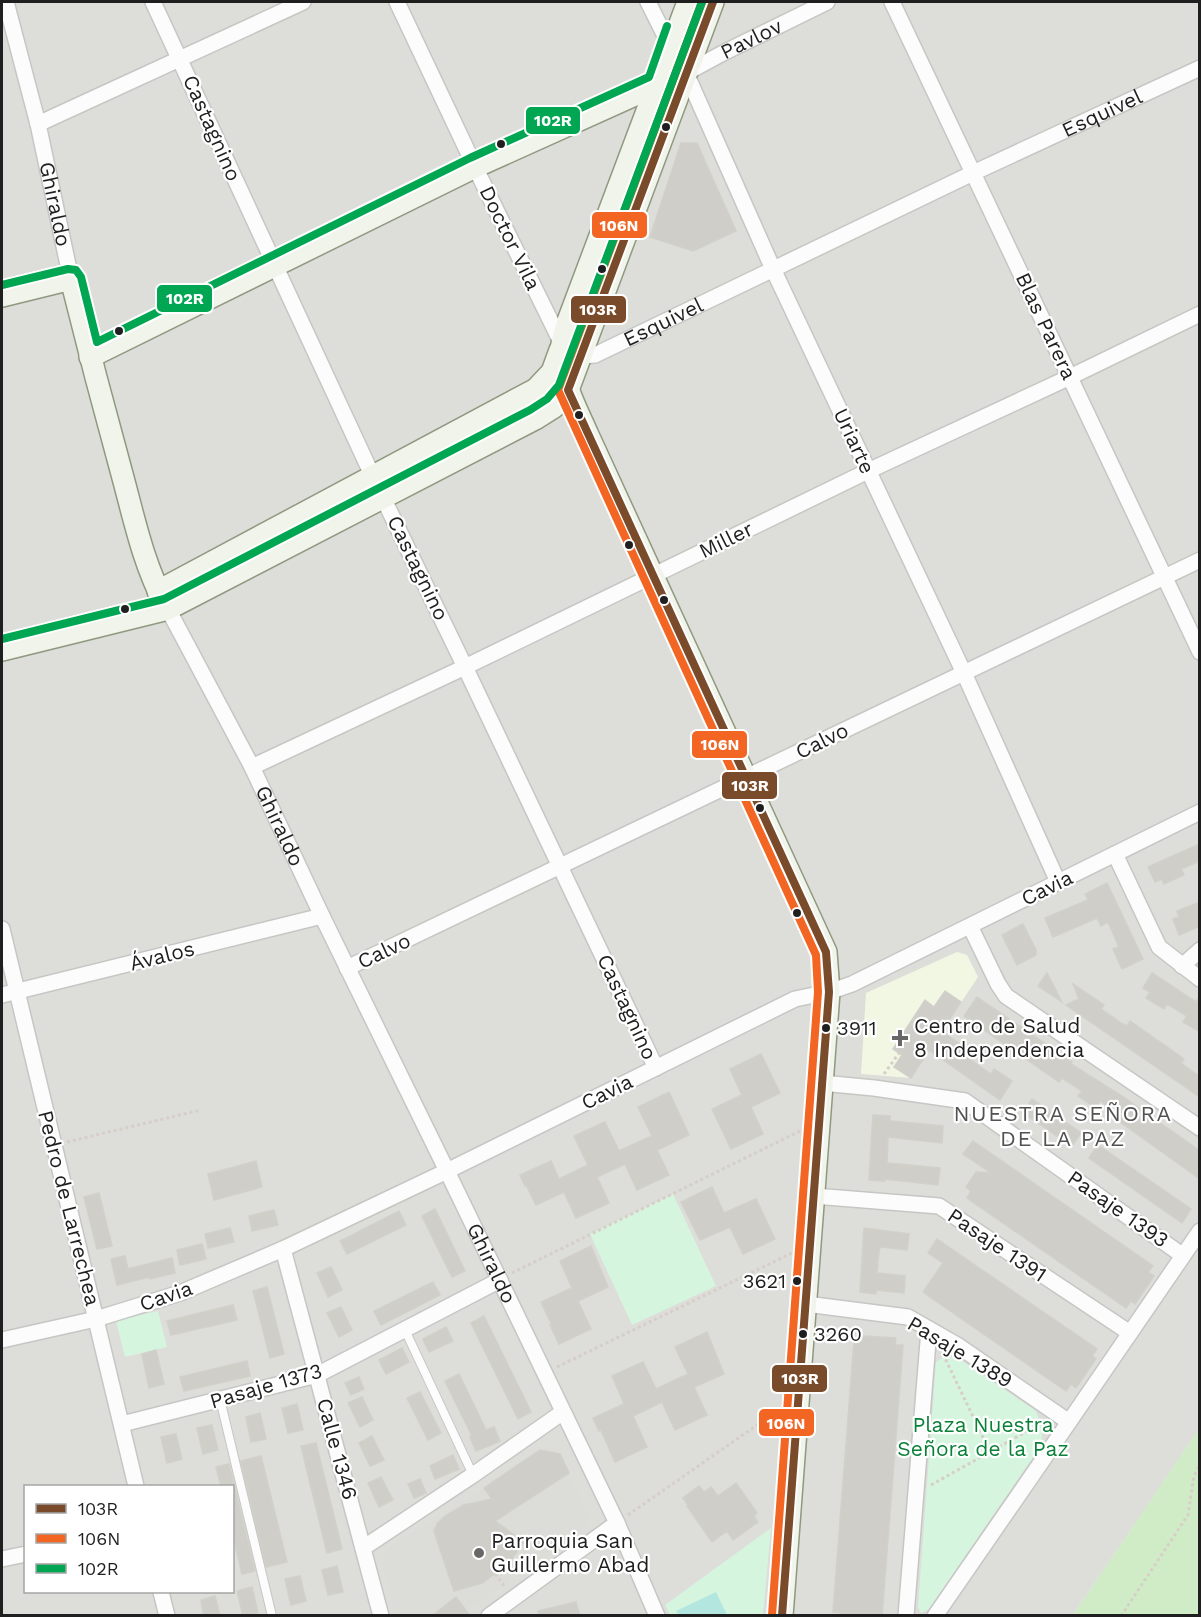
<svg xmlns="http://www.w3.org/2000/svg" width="1201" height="1617" viewBox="0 0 1201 1617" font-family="'Work Sans',sans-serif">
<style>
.residential{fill:#ddddd9;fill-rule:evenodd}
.education{fill:#f2f7e4}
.religious{fill:#dcdcd9}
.grass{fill:#d0ecc7}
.park{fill:#d6f5df}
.pitch{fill:#b3e6df}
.building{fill:#cfcec9;stroke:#d1d0c9;stroke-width:1.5}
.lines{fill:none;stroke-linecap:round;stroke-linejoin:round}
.lane-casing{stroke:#c6c6c4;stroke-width:10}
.street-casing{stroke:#c6c6c4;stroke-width:18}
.secondary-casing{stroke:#8f9980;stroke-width:24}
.path{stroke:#d7cec8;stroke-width:3;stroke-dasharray:3 3;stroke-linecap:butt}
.lane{stroke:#fcfcfc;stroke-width:8}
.street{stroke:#fcfcfc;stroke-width:15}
.secondary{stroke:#f1f4eb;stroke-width:21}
.bus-1-casing{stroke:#fff;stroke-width:12}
.bus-2-casing{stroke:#fff;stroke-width:12}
.bus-3-casing{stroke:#fff;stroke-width:12}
.bus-1{stroke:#7a4b2a;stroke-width:8}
.bus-2{stroke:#f26522;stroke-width:8}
.bus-3{stroke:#00a651;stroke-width:8}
.bus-dot{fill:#1f1f1f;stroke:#fff;stroke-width:2}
.poi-dot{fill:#676765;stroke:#fff;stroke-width:2}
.labels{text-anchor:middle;stroke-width:4.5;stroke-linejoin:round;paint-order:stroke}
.bus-label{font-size:20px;fill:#1f1f1f;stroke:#fff;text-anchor:start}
.street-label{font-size:21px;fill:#1f1f1f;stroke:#fff}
.poi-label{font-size:21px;fill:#1f1f1f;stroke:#fff;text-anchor:start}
.park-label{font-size:21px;fill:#0b8039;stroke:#fff}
.neighbourhood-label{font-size:22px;letter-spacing:1.5px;fill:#525252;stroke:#fff}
.line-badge{stroke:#fff;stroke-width:2}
.badge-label{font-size:16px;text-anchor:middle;font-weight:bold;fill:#fff}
</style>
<rect width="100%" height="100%" fill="#eeeee8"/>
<!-- residential -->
<path class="residential" d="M2 2H1199V1429L1073 1615 2 1616ZM26 1486H232V1592H26Z"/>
<!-- education -->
<path class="education" d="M957 952 967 955 978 977 911 1078 861 1074 866 993Z"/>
<!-- religious -->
<path class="religious" d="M560 1454 589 1516 584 1528 503 1584 462 1615H395L384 1566 383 1557 388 1549 484 1488Z"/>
<!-- grass -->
<path class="grass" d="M1199 1429V1615H1073Z"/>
<!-- park -->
<g class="park">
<path d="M673 1194 716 1286 632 1325 590 1234Z"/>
<path d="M158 1311 167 1347 125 1357 116 1321Z"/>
<path d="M945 1356 956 1357 1036 1411 1042 1427V1444L928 1610 921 1613 918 1607 936 1362Z"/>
<path d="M771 1528 763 1615H670L665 1605Z"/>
</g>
<!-- pitch -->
<path class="pitch" d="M716 1592 727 1615H679L676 1611Z"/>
<!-- building -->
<g class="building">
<path d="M681 143H697L736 231 693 251 650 237Z"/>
<path d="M1200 844V861L1181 869 1184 875 1164 884 1162 879 1155 882 1148 867Z"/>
<path d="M1107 883 1143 959 1122 969 1113 949 1119 947 1108 922 1101 926 1097 918 1053 937 1045 918 1088 900 1085 894Z"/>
<path d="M1200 902V926L1179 935 1173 919 1179 917 1177 911Z"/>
<path d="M1023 924 1036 950V955L1017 965 1002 935Z"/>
<path d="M1047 973 1062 1002 1038 986Z"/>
<path d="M1152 973 1196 1002 1200 996V1032L1183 1022 1187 1016 1167 1004 1164 1009 1146 998 1150 992 1143 988Z"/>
<path d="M1073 984 1104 1005 1101 1009 1121 1023 1127 1026 1130 1021 1184 1059 1181 1063 1200 1077V1097L1066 1005 1079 999Z"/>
<path d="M945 991 961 1002 942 1031 968 1050 964 1055 985 1070 991 1074 994 1069 1012 1081 1000 1100 929 1050 911 1078 894 1067 902 1055 893 1049 925 1000 934 1007Z"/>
<path d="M977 997 1072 1062 1071 1064 1122 1096 1200 1151V1179L1116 1119 1119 1114 1100 1101 1096 1108 1078 1096 1082 1091 1062 1078 1059 1082 964 1016Z"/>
<path d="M761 1054 780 1093 751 1107 763 1134 731 1149 712 1109 742 1095 730 1069Z"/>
<path d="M669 1092 689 1135 657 1150 669 1175 637 1190 625 1164 597 1177 609 1203 576 1218 564 1192 536 1205 526 1185 525 1186 520 1175 551 1161 559 1179 588 1165 574 1136 605 1122 619 1151 652 1136 638 1107Z"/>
<path d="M1032 1099 1081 1133 1072 1146 1023 1113Z"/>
<path d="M873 1115 890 1116V1121L943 1126 942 1143 888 1137 887 1163 940 1168 938 1185 885 1179V1181L869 1180Z"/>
<path d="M973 1141 1153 1266 1148 1272 1154 1276 1135 1304 1131 1301 1126 1308 967 1198 971 1191 966 1187 976 1172 991 1173 963 1154Z"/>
<path d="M1098 1145 1191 1209 1182 1223 1089 1158Z"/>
<path d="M256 1161 262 1187 214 1200 208 1174Z"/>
<path d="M712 1187 724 1213 756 1199 775 1239 743 1254 730 1227 700 1240 681 1202Z"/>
<path d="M99 1193 112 1246 97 1249 84 1197Z"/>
<path d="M435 1209 465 1271 452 1277 422 1216Z"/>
<path d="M274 1210 278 1225 252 1231 249 1216Z"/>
<path d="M399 1211 406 1225 347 1254 340 1241Z"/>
<path d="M230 1228 234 1242 208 1248 205 1234Z"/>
<path d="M864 1228 909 1234 907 1250 880 1247 878 1259 877 1273 905 1276 904 1293 876 1290V1294L860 1292Z"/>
<path d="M937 1239 1097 1349 1092 1356 1096 1359 1076 1388 1071 1384 1066 1391 923 1292 943 1263 928 1253Z"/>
<path d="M202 1244 206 1259 180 1265 177 1250Z"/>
<path d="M591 1246 608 1287 578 1301 591 1329 559 1344 550 1325H552L541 1302 572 1288 560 1261Z"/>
<path d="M125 1256 128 1269 172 1258 175 1273 150 1279 149 1277 117 1285 111 1259Z"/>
<path d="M331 1267 342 1290 328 1297 317 1273Z"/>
<path d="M433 1282 440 1295 381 1325 374 1311Z"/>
<path d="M267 1287 284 1354 270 1358 253 1291Z"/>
<path d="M233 1305 237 1320 171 1335 167 1321Z"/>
<path d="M341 1307 352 1330 339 1337 327 1313Z"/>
<path d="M484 1316 531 1412 518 1419 471 1323Z"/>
<path d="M446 1327 453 1341 429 1352 423 1339Z"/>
<path d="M707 1332 724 1374 694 1387 707 1415 675 1430 662 1402 633 1416 647 1447 615 1462 601 1430 599 1431 593 1418 624 1404 612 1376 643 1362 656 1389 688 1374 675 1347Z"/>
<path d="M862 1336 896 1338 895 1345H903L882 1616H841V1613L833 1612 854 1341 862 1342Z"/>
<path d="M402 1348 409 1362 386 1374 379 1360Z"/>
<path d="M156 1350 164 1384 149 1388 142 1354Z"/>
<path d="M247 1361 250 1376 184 1391 180 1377Z"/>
<path d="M459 1374 486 1430 494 1427 500 1441 476 1451 470 1437 472 1436 445 1381Z"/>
<path d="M359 1377 364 1389 351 1395 345 1383Z"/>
<path d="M420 1392 441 1433 428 1440 407 1398Z"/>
<path d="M362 1397 373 1420 360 1427 348 1403Z"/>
<path d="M297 1404 303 1430 288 1433 282 1408Z"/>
<path d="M260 1413 266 1439 251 1442 246 1417Z"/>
<path d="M212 1425 218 1450 203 1454 197 1428Z"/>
<path d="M176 1434 182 1459 167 1463 161 1437Z"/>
<path d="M372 1436 384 1460 370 1466 359 1443Z"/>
<path d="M316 1443 342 1549 327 1553 301 1446Z"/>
<path d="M540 1450 560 1454 569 1473 495 1521 524 1542 508 1564 482 1583 454 1591 434 1531 437 1524 445 1516 464 1505 492 1499 484 1488Z"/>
<path d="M453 1455 459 1469 435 1479 430 1466Z"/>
<path d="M261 1456 287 1562 266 1567 241 1461Z"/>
<path d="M229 1464 255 1571 242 1574 232 1531V1486H221L216 1467Z"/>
<path d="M381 1477 393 1500 379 1507 368 1483Z"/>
<path d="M420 1479 426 1493 414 1498 408 1484Z"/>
<path d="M736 1483 757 1513 754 1516 758 1522 733 1540 727 1531 712 1542 687 1506 688 1505 683 1498 699 1486 704 1492 711 1487 718 1496Z"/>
<path d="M337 1566 343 1592 328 1595 322 1570Z"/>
<path d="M300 1576 306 1601 291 1605 285 1579Z"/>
<path d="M252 1587 258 1613 243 1616 237 1591Z"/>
<path d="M215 1596 220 1616H204L201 1600Z"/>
<path d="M456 1597 470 1616H432Z"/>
<path d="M576 1602 580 1616H539L538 1611Z"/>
</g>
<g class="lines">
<defs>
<g id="lane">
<path d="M405 1330 473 1475"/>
<path d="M220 1399 272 1616"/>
</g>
<g id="street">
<path id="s1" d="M6 2 38 124 71 279"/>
<path d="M153 2 373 477 465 667 656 1068"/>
<path id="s2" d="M397 2 475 167 562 344 581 356 595 355 973 173 1200 68"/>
<path d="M648 2 671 48 686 73 773 269 964 673 1058 882"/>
<path d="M892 2 1200 652"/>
<path id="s3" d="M657 85 686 73 723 53 827 2"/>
<path d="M38 124 303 2"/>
<path id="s4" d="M168 609 252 767 322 916 447 1171 617 1523 657 1616"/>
<path d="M252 767 465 667 868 471 1070 377 1200 314"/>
<path d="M1115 854 1159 947 1200 979"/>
<path d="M970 926 998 984 1006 996 1200 1128"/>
<path d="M2 929 136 1486"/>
<path d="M1182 966 1200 950"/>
<path d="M347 968 1200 560"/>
<path d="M2 995 322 916"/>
<path d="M822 1083 874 1088 965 1101 1182 1255"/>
<path d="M814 1196 939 1206 1130 1333"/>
<path d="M283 1249 381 1616"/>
<path d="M806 1304 908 1317 957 1345 1069 1422"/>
<path d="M2 1340 96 1319 180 1293 283 1249 447 1171 795 999 829 992 852 984 1200 812"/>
<path d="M122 1424 317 1375 500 1280"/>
<path d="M363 1548 473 1475 563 1412"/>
<path d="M2 1559 26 1554"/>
<path d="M161 1592 167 1616"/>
<path d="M489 1616 617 1523"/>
<path d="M906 1616 929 1329"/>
<path d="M935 1616 1069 1422 1200 1231"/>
</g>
<g id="secondary">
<path d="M688 2 568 321C566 329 563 337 562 344 558 377 576 407 588 435L826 952 829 992 782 1616"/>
<path d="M2 296 71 279C87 344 104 409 122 474 134 518 143 563 165 604"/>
<path d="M90 357 475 167 657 85"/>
<path d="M158 591 536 389 552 372 560 350"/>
<path d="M2 650 168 609 535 419 554 407 568 390 713 2"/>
</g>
</defs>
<!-- lane casing -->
<use href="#lane" class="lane-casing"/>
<!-- street casing -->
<use href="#street" class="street-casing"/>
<!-- secondary casing -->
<use href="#secondary" class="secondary-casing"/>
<!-- path -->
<g class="path">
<path d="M884 1074 899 1053"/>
<path d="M67 1142 201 1110"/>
<path d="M512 1273 802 1130"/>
<path d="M943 1354 990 1452"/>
<path d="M557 1367 794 1252"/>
<path d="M931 1485 1045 1421"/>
<path d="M628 1515 780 1409"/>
<path d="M495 1574 505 1587"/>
<path d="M1121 1616 1188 1515 1194 1476 1200 1465"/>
</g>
<!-- lane -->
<use href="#lane" class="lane"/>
<!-- street -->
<use href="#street" class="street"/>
<!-- secondary -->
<use href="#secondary" class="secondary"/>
<defs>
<path id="bus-1" d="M713 2 568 390 826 952 829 992 782 1616"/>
<path id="bus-2" d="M702 2 558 390 816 955 818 992 772 1615"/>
<g id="bus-3">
<path d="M2 285 68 269 76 270 81 277 97 342 470 158 649 77 667 26"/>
<path d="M2 639 164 599 530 410 547 399 559 385 702 2"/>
</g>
</defs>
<!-- bus-1 casing -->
<use href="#bus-1" class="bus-1-casing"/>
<!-- bus-2 casing -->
<use href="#bus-2" class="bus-2-casing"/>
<!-- bus-3 casing -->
<use href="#bus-3" class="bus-3-casing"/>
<!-- bus-1 -->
<use href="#bus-1" class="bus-1"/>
<!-- bus-2 -->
<use href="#bus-2" class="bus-2"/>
<!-- bus-3 -->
<use href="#bus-3" class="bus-3"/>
</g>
<!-- markers -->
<g class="bus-dot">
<circle cx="666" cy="127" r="5"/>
<circle cx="501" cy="144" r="5"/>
<circle cx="602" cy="269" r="5"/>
<circle cx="119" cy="331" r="5"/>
<circle cx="579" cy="415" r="5"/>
<circle cx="629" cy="545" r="5"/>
<circle cx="664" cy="600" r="5"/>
<circle cx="125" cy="609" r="5"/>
<circle cx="760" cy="808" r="5"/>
<circle cx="797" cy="913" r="5"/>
<circle cx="826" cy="1028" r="5"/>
<circle cx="797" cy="1281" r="5"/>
<circle cx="803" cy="1334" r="5"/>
</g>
<g class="poi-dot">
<path d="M897 1029h6v6h6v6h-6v6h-6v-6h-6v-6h6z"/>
<circle cx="479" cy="1553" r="6"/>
</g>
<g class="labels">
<!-- bus labels -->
<g class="bus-label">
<text x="837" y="1035">3911</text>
<text x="786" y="1288" text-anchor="end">3621</text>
<text x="814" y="1341">3260</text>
</g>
<!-- street labels -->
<g class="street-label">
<text dy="7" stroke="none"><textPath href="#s3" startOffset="105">Pavlov</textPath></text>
<text dy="7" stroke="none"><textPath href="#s2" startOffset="978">Esquivel</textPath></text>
<text transform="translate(212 128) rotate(66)" y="7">Castagnino</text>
<text dy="7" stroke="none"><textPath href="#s1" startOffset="208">Ghiraldo</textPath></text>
<text transform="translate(510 238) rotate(64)" y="7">Doctor Vila</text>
<text dy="7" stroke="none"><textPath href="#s2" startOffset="492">Esquivel</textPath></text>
<text transform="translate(1046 326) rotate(65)" y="7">Blas Parera</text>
<text transform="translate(854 441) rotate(65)" y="7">Uriarte</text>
<text transform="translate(726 540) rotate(-26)" y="7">Miller</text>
<text transform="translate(418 568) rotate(64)" y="7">Castagnino</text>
<text transform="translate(822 741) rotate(-26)" y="7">Calvo</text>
<text dy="7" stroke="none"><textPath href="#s4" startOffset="244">Ghiraldo</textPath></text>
<text transform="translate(1047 888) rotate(-26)" y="7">Cavia</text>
<text transform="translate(384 951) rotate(-25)" y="7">Calvo</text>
<text transform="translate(162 956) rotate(-14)" y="7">Ávalos</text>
<text transform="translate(627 1007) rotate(65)" y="7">Castagnino</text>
<text transform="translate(607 1092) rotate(-26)" y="7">Cavia</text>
<text transform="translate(69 1208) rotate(76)" y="7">Pedro de Larrechea</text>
<text transform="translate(1118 1209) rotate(35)" y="7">Pasaje 1393</text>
<text transform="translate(997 1245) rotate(34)" y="7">Pasaje 1391</text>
<text dy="7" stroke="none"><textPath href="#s4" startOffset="730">Ghiraldo</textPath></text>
<text transform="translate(166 1296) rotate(-19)" y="7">Cavia</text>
<text transform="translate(960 1352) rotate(31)" y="7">Pasaje 1389</text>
<text transform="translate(266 1386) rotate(-16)" y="7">Pasaje 1373</text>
<text transform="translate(337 1449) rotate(75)" y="7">Calle 1346</text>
</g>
<!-- poi labels -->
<g class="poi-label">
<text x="914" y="1033">Centro de Salud<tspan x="914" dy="24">8 Independencia</tspan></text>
<text x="491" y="1548">Parroquia San<tspan x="491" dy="24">Guillermo Abad</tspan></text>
</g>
<!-- park labels -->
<g class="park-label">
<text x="983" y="1432">Plaza Nuestra<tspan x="983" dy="24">Señora de la Paz</tspan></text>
</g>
<!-- neighbourhood labels -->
<g class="neighbourhood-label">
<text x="1063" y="1121">NUESTRA SEÑORA<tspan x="1063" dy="25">DE LA PAZ</tspan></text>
</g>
</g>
<g class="line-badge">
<rect x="525" y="106" width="56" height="29" rx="6" fill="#00a651"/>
<rect x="591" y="211" width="57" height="28" rx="6" fill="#f26522"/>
<rect x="156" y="284" width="57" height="29" rx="6" fill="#00a651"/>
<rect x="570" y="295" width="57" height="29" rx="6" fill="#7a4b2a"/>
<rect x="691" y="730" width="57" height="29" rx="6" fill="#f26522"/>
<rect x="721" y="771" width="57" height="29" rx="6" fill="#7a4b2a"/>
<rect x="771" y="1364" width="57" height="29" rx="6" fill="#7a4b2a"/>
<rect x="758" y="1408" width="57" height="29" rx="6" fill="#f26522"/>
</g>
<g class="badge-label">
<text x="553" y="126">102R</text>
<text x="619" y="231">106N</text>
<text x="185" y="304">102R</text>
<text x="598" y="315">103R</text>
<text x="720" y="750">106N</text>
<text x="750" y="791">103R</text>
<text x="800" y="1384">103R</text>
<text x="786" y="1429">106N</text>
</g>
<!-- border -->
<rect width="1201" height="1617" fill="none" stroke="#1f1f1f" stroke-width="6"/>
<!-- legend -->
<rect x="24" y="1485" width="210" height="108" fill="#ffffff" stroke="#a5a5a5" stroke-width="1.5"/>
<rect x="36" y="1504" width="30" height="9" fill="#7a4b2a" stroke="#a5a5a5" stroke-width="1.5"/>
<text x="78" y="1515" font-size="18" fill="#1f1f1f">103R</text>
<rect x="36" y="1534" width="30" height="9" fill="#f26522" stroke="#a5a5a5" stroke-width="1.5"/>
<text x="78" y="1545" font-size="18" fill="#1f1f1f">106N</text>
<rect x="36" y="1564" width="30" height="9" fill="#00a651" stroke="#a5a5a5" stroke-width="1.5"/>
<text x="78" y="1575" font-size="18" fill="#1f1f1f">102R</text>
</svg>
